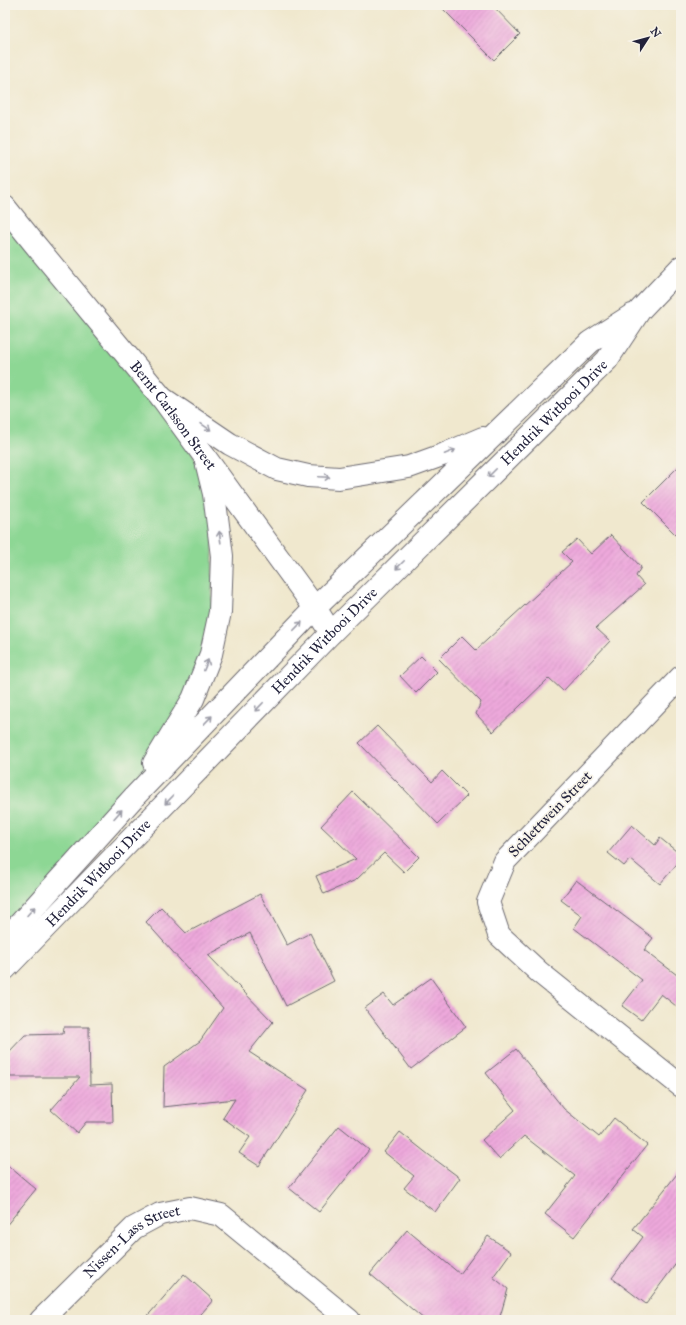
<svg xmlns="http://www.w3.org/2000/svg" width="686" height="1325" viewBox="0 0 686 1325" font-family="'IM FELL Great Primer',serif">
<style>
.grass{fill:#8dd794;stroke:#587c68}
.building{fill:url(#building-hatch)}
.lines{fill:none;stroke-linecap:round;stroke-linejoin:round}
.minor-casing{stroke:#6a676e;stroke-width:24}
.tertiary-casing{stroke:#6a676e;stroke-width:24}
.secondary-casing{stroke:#6a676e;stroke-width:24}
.minor{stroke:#fff;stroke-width:22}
.tertiary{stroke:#fff;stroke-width:22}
.secondary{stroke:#fff;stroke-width:22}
.oneway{stroke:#9c9ca7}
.labels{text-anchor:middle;stroke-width:3.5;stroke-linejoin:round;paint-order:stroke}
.street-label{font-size:15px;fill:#22223b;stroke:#f7f3e8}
</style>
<defs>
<pattern id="building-hatch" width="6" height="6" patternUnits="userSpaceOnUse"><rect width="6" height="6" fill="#eda8db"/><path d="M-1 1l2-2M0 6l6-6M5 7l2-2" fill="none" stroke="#cb90bd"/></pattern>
</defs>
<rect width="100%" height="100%" fill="#f7f3e8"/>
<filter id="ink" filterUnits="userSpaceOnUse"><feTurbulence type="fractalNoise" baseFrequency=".025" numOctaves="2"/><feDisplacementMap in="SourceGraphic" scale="8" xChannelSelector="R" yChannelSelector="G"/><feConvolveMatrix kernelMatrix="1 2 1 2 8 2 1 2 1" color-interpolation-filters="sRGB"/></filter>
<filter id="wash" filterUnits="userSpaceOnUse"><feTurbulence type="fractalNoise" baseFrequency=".012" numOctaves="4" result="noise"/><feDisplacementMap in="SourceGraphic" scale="16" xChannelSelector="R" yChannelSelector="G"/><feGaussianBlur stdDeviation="0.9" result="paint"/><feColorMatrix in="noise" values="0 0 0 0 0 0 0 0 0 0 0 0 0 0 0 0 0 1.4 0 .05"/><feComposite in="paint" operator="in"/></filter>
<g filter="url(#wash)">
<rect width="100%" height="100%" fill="#f0e8ce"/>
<!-- grass -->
<path class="grass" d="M5 207 162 398 214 494 211 654 134 797 5 940Z"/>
<g id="blocks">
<!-- building -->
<g class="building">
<path d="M439 5H492L520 34 494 60Z"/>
<path d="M681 464V540L643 502Z"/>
<path d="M611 535 641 567 636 576 644 585 596 628 610 641 563 691 549 678 493 732 476 714 481 702 439 659 462 636 476 650 572 562 562 552 577 539 591 554Z"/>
<path d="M421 656 437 672 416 693 400 676Z"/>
<path d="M377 726 432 782 442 771 467 796 438 824 359 743Z"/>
<path d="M353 792 419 857 404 872 384 853 356 880 324 894 316 876 356 859 321 826Z"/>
<path d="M632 825 655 845 660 838 681 855V859L660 884 630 859 624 866 608 853Z"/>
<path d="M576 880 653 938 644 950 681 978V1010L661 994 641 1020 622 1006 642 980 574 928 582 916 561 900Z"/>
<path d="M260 894 287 945 310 933 334 981 286 1006 250 933 208 955 273 1022 249 1052 308 1090 259 1166 239 1153 250 1137 223 1118 235 1099 163 1107 164 1067 200 1041 223 1008 146 922 161 907 186 933Z"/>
<path d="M431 978 466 1027 411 1069 365 1008 384 994 393 1005Z"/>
<path d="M64 1027H89L90 1085 112 1084 113 1122H86L77 1133 51 1110 80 1077H10L9 1052 25 1035 63 1034Z"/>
<path d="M516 1049 564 1109 599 1137 614 1118 647 1145 574 1237 545 1214 575 1176 524 1136 499 1159 482 1140 515 1110 486 1073Z"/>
<path d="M339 1126 369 1150 319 1212 289 1188Z"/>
<path d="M400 1132 429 1155 460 1178 435 1212 404 1188 414 1176 384 1152Z"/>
<path d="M5 1163 36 1189 5 1227Z"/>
<path d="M681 1169V1257L646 1304 612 1278 643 1237 633 1229Z"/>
<path d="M407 1230 460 1274 488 1236 511 1252 493 1277 508 1289 499 1320H425L370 1274Z"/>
<path d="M184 1274 213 1300 196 1320H144Z"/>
</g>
</g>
</g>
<g filter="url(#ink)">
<use href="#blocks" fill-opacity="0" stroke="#6a676e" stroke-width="1"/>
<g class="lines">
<defs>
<g id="minor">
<path d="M681 677 505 861 488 902 499 935 539 972 681 1086"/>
<path id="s1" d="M41 1320 134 1228 160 1214 190 1208 221 1215 349 1320"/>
</g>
<g id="tertiary">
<path id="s2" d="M5 207 33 242 162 398 315 608 331 633"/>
</g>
<g id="secondary">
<path d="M162 398 230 444 277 469 308 476 339 478 409 467 445 454 483 438"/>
<path d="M154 763 193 699 211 654 220 612 222 556 214 494 205 457"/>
<path d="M5 940 134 797 315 608 590 342 632 315"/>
<path id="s3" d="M5 969 331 633 607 360 640 310 681 267"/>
</g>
</defs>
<!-- minor casing -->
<use href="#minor" class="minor-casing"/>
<!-- tertiary casing -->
<use href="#tertiary" class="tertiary-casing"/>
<!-- secondary casing -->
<use href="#secondary" class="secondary-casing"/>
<!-- minor -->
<use href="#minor" class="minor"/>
<!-- tertiary -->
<use href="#tertiary" class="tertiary"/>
<!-- secondary -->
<use href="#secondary" class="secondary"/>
</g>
<!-- one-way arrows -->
<defs><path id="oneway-shaft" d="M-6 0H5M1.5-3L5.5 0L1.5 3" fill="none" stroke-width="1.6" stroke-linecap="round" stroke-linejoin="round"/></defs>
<g class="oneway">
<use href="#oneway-shaft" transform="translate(206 427) rotate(34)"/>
<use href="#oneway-shaft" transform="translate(450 452) rotate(-22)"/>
<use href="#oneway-shaft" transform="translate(492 473) rotate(135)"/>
<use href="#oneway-shaft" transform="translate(324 477) rotate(3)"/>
<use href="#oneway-shaft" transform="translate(220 537) rotate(-98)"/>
<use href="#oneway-shaft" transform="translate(400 565) rotate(135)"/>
<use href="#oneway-shaft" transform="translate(298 626) rotate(-46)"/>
<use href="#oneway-shaft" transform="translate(206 665) rotate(-68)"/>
<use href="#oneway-shaft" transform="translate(259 707) rotate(134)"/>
<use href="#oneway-shaft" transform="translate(208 720) rotate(-46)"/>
<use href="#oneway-shaft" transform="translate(169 800) rotate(134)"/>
<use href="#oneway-shaft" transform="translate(118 814) rotate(-48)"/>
<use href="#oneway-shaft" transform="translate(31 911) rotate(-48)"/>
</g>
</g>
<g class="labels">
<!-- street labels -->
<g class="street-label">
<text dy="5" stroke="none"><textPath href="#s3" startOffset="782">Hendrik Witbooi Drive</textPath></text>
<text dy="5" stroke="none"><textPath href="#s2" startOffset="268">Bernt Carlsson Street</textPath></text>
<text dy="5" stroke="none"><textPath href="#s3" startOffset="458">Hendrik Witbooi Drive</textPath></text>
<text transform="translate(550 814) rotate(-46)" y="5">Schlettwein Street</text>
<text dy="5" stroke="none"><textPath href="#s3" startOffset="134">Hendrik Witbooi Drive</textPath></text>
<text dy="5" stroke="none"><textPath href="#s1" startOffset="122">Nissen-Lass Street</textPath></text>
</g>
</g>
<!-- margin -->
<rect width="686" height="1325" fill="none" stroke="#f7f3e8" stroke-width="20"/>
<!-- north arrow -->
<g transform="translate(648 38) rotate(54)" stroke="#f7f3e8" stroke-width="3" paint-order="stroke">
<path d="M0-3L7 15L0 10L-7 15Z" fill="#22223b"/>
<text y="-6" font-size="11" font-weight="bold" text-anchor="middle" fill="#22223b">N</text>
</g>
</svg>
